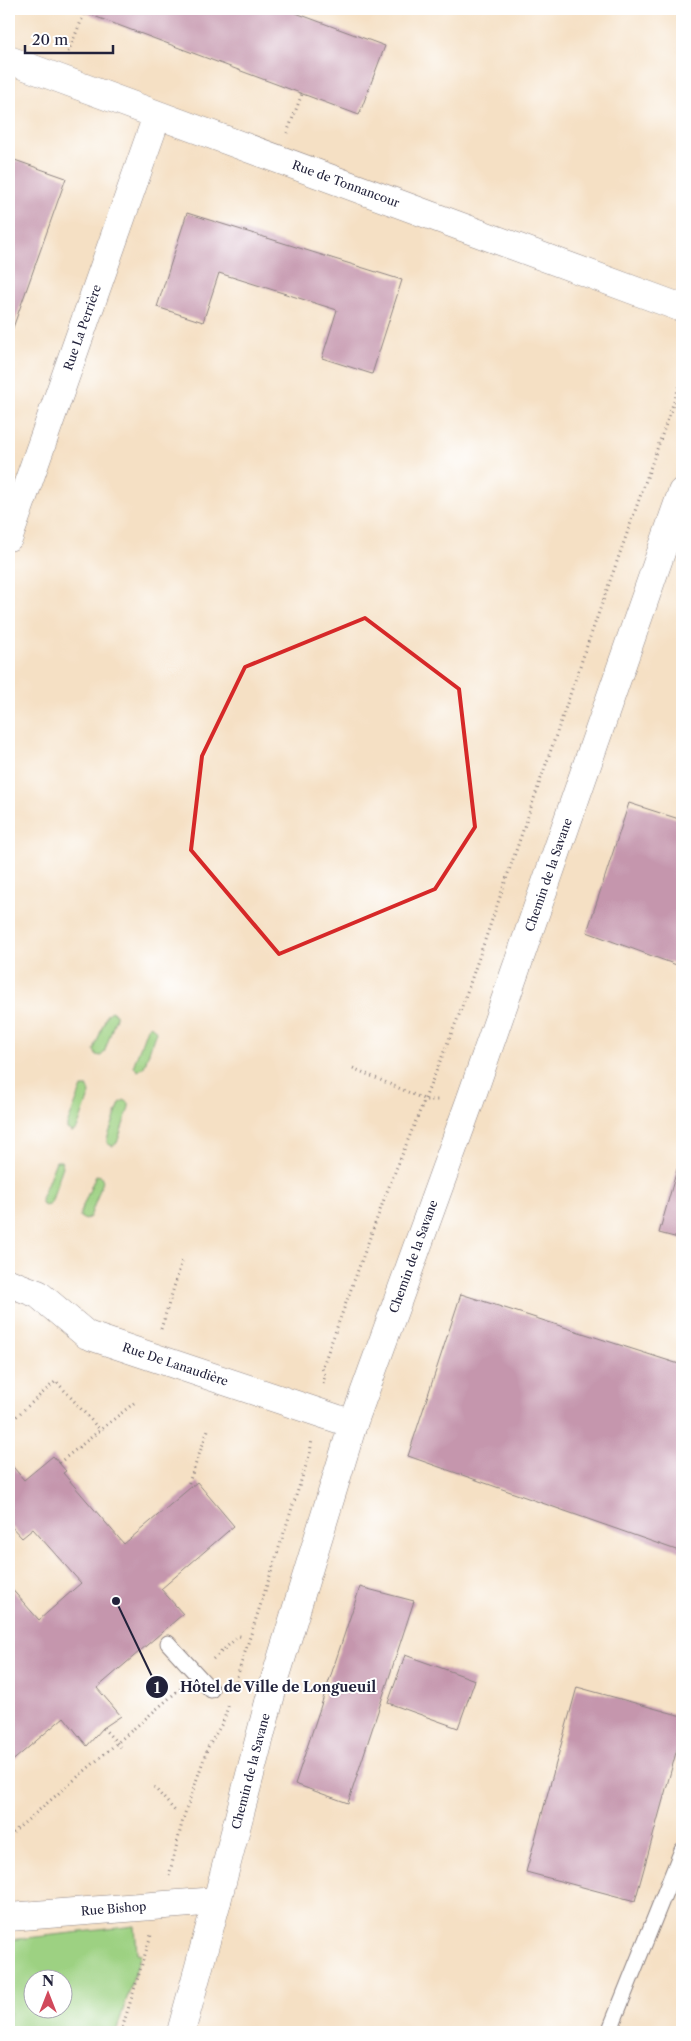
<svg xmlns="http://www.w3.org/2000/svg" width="691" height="2041" viewBox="0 0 691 2041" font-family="'Libre Caslon Text',serif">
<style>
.green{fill:#9dd182;stroke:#607a5e;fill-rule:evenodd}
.building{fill:#c596ad}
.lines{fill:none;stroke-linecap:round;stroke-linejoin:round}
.service-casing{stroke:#8c8180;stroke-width:17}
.minor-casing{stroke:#8c8180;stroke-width:29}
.tertiary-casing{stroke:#8c8180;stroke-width:29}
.path{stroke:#8c8180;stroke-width:3;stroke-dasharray:1 4;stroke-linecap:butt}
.service{stroke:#fff;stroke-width:15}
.minor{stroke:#fff;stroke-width:28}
.tertiary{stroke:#fff;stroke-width:28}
.marked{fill:none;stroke:#d62828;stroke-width:4;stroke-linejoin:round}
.labels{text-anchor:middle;stroke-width:4;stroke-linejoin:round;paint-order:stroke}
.street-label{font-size:12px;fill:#22223b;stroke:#fff}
.leader{fill:none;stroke:#22223b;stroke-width:2}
.callout-dot{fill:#22223b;stroke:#fff;stroke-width:2}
.mark-label{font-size:15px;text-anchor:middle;font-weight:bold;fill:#fff}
.callout-label{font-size:14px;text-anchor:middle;font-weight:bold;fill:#22223b;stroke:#fff;stroke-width:4;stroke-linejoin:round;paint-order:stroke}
</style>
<rect width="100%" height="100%" fill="#fff"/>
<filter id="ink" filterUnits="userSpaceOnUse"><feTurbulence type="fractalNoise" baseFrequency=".02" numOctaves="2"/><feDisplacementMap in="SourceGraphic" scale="10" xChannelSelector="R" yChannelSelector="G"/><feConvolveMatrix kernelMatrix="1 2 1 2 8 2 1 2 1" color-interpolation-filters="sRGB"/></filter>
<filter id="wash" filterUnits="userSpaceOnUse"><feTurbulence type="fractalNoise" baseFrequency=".0096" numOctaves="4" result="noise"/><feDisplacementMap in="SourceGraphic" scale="20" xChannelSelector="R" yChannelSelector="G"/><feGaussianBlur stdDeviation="1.12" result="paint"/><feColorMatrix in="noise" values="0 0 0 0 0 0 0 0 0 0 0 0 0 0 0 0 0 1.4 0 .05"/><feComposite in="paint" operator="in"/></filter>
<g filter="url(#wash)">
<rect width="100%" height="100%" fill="#f5e0c4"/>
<!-- green -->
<g class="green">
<path d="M111 1011 116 1014V1017L104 1053 101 1056 96 1055 94 1050 107 1014Z"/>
<path d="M151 1025 156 1031 144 1067 138 1071 134 1067V1064L147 1028Z"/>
<path d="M82 1087H88L90 1093 77 1129 72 1132 67 1129V1125Z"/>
<path d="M124 1100 129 1103V1107L117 1143 112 1146 107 1143V1139L120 1103Z"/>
<path d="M56 1161H61L63 1166 51 1203 46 1206 43 1205 41 1199Z"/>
<path d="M96 1175 101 1176 103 1181 90 1217 85 1220 80 1217V1213Z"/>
<path d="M135 1926 137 1953 141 1954 116 2032H9V1940ZM62 1978V2008H32V1978Z"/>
</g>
<g id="blocks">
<!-- building -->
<g class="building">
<path d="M75 9H285L385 46 359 115Z"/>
<path d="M9 158 66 178 9 339Z"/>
<path d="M187 213 402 280 372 374 322 358 337 310 219 273 203 322 157 307Z"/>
<path d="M629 803 682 820V967L587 932Z"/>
<path d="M682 1152V1239L659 1233Z"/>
<path d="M461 1294 682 1365V1552L408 1456Z"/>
<path d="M53 1456 66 1471 63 1473 124 1544 197 1482 234 1526 161 1589 183 1614 97 1688 121 1716 103 1728 87 1746 64 1717 9 1764V1586L39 1620 81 1583 33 1529 22 1538 9 1524V1462L24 1480Z"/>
<path d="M360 1587 414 1601 348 1803 295 1784Z"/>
<path d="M405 1655 475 1680 458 1728 388 1703Z"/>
<path d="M577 1687 682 1716V1731L635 1901 526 1872Z"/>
</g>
</g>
</g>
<g filter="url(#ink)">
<use href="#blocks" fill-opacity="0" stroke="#8c8180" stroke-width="1"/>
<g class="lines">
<defs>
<g id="service">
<path d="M168 1643 211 1690"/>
<path d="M609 2032 682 1850"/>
</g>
<g id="minor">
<path id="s1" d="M9 60 682 308"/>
<path id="s2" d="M9 537 157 116"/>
<path id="s3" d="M9 1283 38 1294 87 1335 353 1424"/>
<path id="s4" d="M9 1917 217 1901"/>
</g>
<g id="tertiary">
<path id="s5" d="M181 2032 217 1901 275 1679 353 1424 470 1101 682 492"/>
</g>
</defs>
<!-- service casing -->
<use href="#service" class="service-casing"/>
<!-- minor casing -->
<use href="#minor" class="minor-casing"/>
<!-- tertiary casing -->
<use href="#tertiary" class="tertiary-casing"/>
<!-- path -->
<g class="path">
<path d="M68 52 85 12"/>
<path d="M287 133 302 94"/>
<path d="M353 1068 426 1100H441"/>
<path d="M161 1329 183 1258"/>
<path d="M323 1384 325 1375 322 1368 386 1194 459 1015 589 640 682 379"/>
<path d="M9 1423 56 1381 100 1430"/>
<path d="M59 1463 134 1403"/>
<path d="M190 1487 188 1485 208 1430"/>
<path d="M213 1659 239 1636 244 1637"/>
<path d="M234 1686 310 1453 312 1439"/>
<path d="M103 1728 122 1748"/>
<path d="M154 1787 175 1811"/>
<path d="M9 1836 181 1688"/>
<path d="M169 1876 183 1819 208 1747 223 1722 229 1704"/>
<path d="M121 2032 151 1935"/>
</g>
<!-- service -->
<use href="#service" class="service"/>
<!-- minor -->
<use href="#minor" class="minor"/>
<!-- tertiary -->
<use href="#tertiary" class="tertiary"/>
</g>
</g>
<!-- marked area -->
<path class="marked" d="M365 618 459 689 475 827 435 889 279 954 191 850 202 756 245 667Z"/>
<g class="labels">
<!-- street labels -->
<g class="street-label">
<text dy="4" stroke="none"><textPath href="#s1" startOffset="359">Rue de Tonnancour</textPath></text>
<text dy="4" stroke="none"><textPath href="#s2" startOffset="222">Rue La Perrière</textPath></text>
<text dy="4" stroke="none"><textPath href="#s5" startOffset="1215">Chemin de la Savane</textPath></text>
<text dy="4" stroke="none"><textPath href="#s5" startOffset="810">Chemin de la Savane</textPath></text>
<text dy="4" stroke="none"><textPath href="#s3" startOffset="188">Rue De Lanaudière</textPath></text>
<text dy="4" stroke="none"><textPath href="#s5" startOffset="270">Chemin de la Savane</textPath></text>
<text dy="4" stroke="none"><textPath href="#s4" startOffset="105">Rue Bishop</textPath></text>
</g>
</g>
<!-- callouts -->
<path class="leader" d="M116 1601L157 1687"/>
<g class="callout-dot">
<circle cx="116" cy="1601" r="5"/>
<circle cx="157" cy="1687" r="12"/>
</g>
<g class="mark-label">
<text x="157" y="1693">1</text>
</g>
<g class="callout-label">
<text x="278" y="1692">Hôtel de Ville de Longueuil</text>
</g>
<!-- margin -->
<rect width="691" height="2041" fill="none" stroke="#fff" stroke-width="30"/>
<!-- north arrow -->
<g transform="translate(48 1994)"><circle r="24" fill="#ffffff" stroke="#a7a7b1"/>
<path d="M0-4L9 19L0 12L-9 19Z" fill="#d1495b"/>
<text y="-8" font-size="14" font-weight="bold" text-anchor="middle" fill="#22223b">N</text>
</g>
<!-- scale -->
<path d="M25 45v8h88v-8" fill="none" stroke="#22223b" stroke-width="2.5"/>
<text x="32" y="45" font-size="15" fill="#22223b" stroke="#ffffff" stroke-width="4" paint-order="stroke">20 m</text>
</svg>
